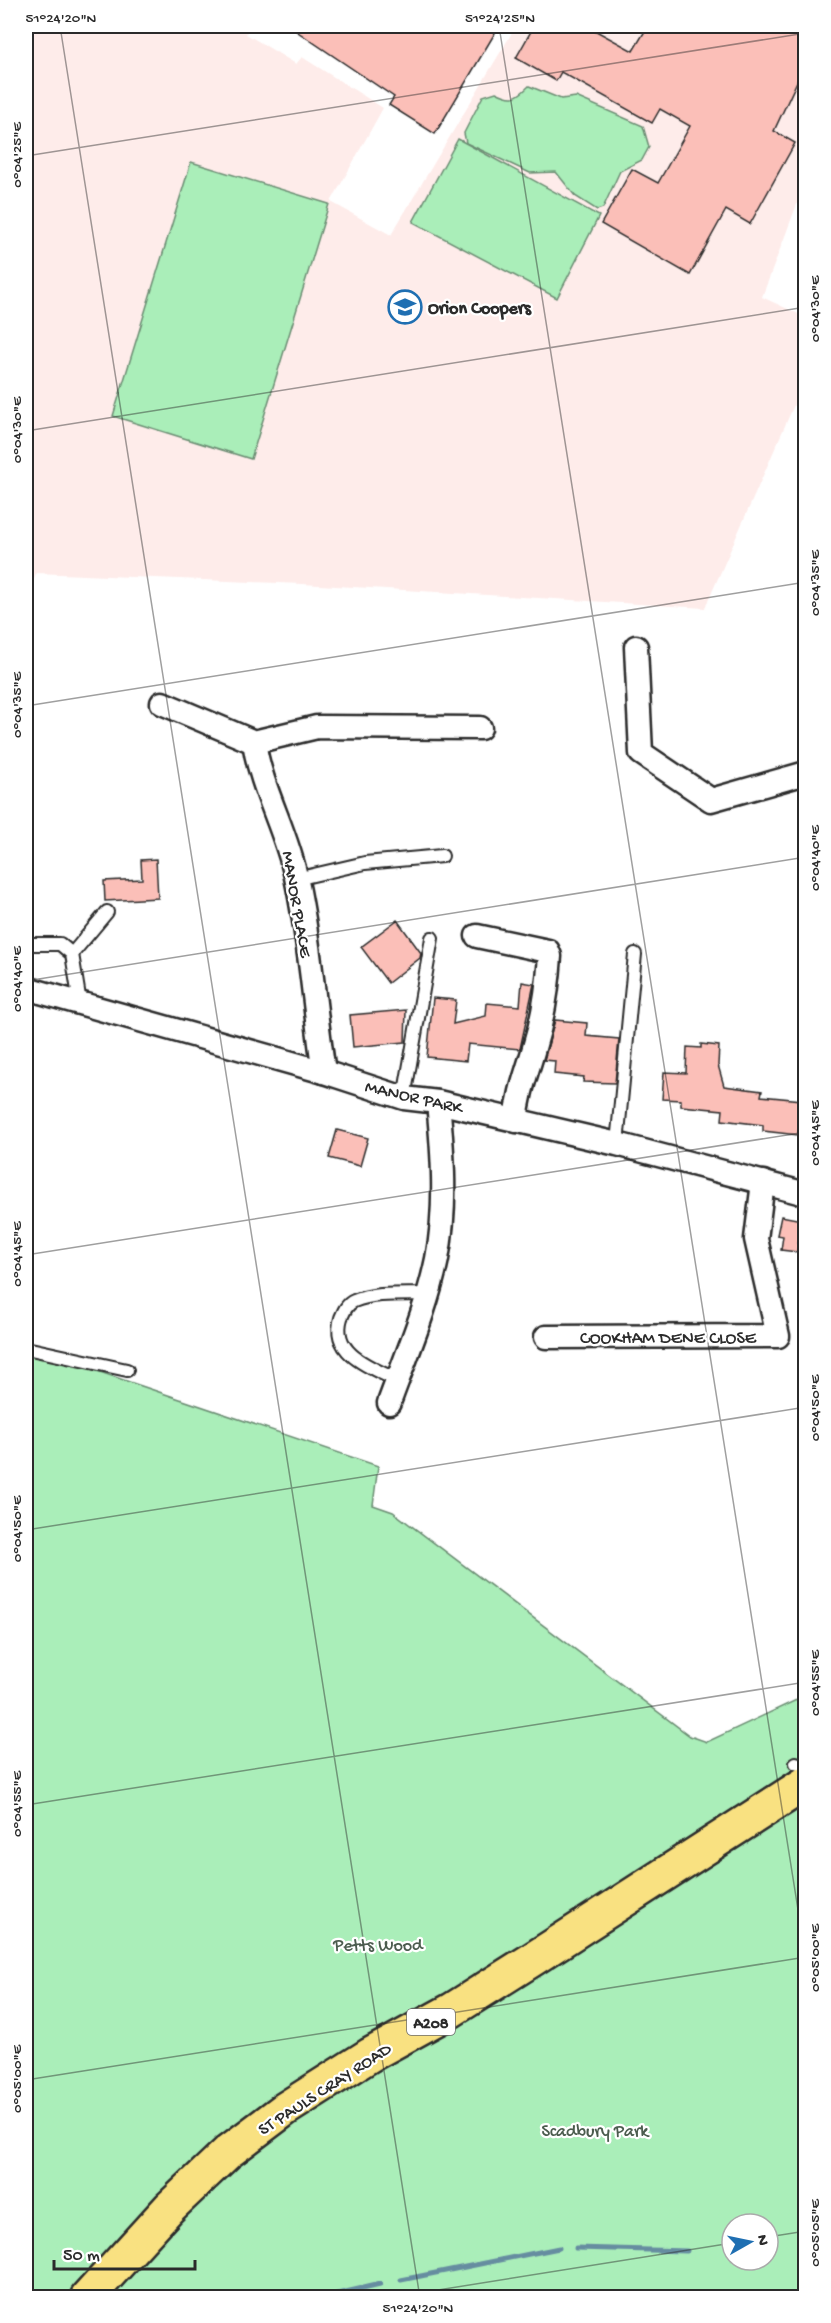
<svg xmlns="http://www.w3.org/2000/svg" width="831" height="2323" viewBox="0 0 831 2323" font-family="'Gochi Hand',sans-serif">
<style>
.built{fill:#feecea}
.green{fill:#aaeeb9;stroke:#6a8c72;stroke-width:1.5;fill-rule:evenodd}
.lines{fill:none;stroke-linecap:round;stroke-linejoin:round}
.stream{stroke:#668da0;stroke-width:5}
.building{fill:#fbbfb8;stroke:#2b2b2b;stroke-width:1.5}
.service-casing{stroke:#2b2b2b;stroke-width:16}
.minor-casing{stroke:#2b2b2b;stroke-width:27}
.primary-casing{stroke:#2b2b2b;stroke-width:38}
.service{stroke:#fff;stroke-width:12}
.minor{stroke:#fff;stroke-width:22}
.primary{stroke:#f9e181;stroke-width:33}
.ticks{fill:none;stroke:#2b2b2b;stroke-width:1.5;stroke-opacity:0.45}
.labels{text-anchor:middle;stroke-width:4.5;stroke-linejoin:round;paint-order:stroke}
.shield{fill:#fff;stroke:#6b6b6b;stroke-width:1.5}
.shield-label{font-size:16px;font-weight:bold;fill:#2b2b2b}
.poi-label{font-size:18px;font-weight:bold;fill:#2b2b2b;stroke:#fff;text-anchor:start}
.street-label{font-size:18px;fill:#2b2b2b;stroke:#fff}
.park-label{font-size:18px;fill:#4b5c4e;stroke:#fff}
.neatline{fill:none;stroke:#2b2b2b;stroke-width:2}
.ticks-label{font-size:15px;text-anchor:middle;fill:#2b2b2b}
</style>
<rect width="100%" height="100%" fill="#fff"/>
<filter id="ink" filterUnits="userSpaceOnUse"><feTurbulence type="fractalNoise" baseFrequency=".0167" numOctaves="2"/><feDisplacementMap in="SourceGraphic" scale="12" xChannelSelector="R" yChannelSelector="G"/><feConvolveMatrix kernelMatrix="1 2 1 2 8 2 1 2 1" color-interpolation-filters="sRGB"/></filter>
<g filter="url(#ink)">
<!-- built -->
<path class="built" d="M26 26H250L246 34 296 64 302 57 383 108 331 202 391 235 516 26H805V183L762 297 805 317V380L705 608 302 584 36 573 26 605Z"/>
<!-- green -->
<g class="green">
<path d="M529 86 561 99 576 97 643 126 649 147 642 160 620 171 603 208 597 210 575 196 556 172 530 173 466 143 464 133 483 96 496 92C512 100 516 99 529 86Z"/>
<path d="M458 139 599 216 557 298 413 222Z"/>
<path d="M191 162 329 204 251 459 113 416Z"/>
<path d="M26 1347 378 1466 373 1505 393 1512 690 1736 707 1742 805 1696V2297L26 2298ZM732 2224H768V2260H732Z"/>
</g>
<g class="lines">
<!-- stream -->
<g class="stream">
<path d="M576 2248 687 2251"/>
<path d="M401 2280 559 2248"/>
<path d="M320 2298 380 2284"/>
</g>
</g>
<!-- building -->
<g class="building">
<path d="M289 26H482L495 33 435 134 389 105 394 97Z"/>
<path d="M534 26H587L633 51 648 26H699L711 33 715 26H806V62L774 131 795 143 750 224 726 210 690 275 601 224 632 169 658 183 690 126 660 109 652 123 561 72 556 81 516 58Z"/>
<path d="M156 859 158 898 105 901 104 881 142 879 141 860Z"/>
<path d="M397 920 421 953 420 958 388 983 361 947Z"/>
<path d="M522 982 534 984 520 1049 468 1044 466 1061 427 1057 433 998 456 1000 453 1024 486 1016 487 1003 520 1006Z"/>
<path d="M406 1010 405 1042 353 1047 350 1015Z"/>
<path d="M555 1020 587 1023 586 1036 619 1039 615 1083 583 1082 584 1077 554 1074 555 1061 544 1060Z"/>
<path d="M701 1044 719 1046 718 1065 724 1086 762 1091 761 1096 802 1100 798 1135 763 1131V1125L722 1120 723 1110 681 1106V1100L662 1099 664 1072 686 1073 687 1047 701 1048Z"/>
<path d="M337 1130 368 1138 360 1166 329 1158Z"/>
<path d="M781 1216 802 1220 797 1252 781 1250 783 1236 777 1235Z"/>
</g>
<g class="lines">
<defs>
<g id="service">
<path d="M296 879 365 863 442 856"/>
<path d="M26 944H60L72 954 80 1003"/>
<path d="M72 954 107 912"/>
<path d="M404 1098 432 938"/>
<path d="M617 1144 635 954"/>
<path d="M26 1348 127 1370"/>
<path d="M397 1380C372 1368 330 1354 341 1318 344 1311 347 1304 354 1301 376 1292 405 1295 428 1294"/>
<path d="M796 1763 806 1767"/>
</g>
<g id="minor">
<path d="M636 647 641 753 711 800 806 773"/>
<path d="M162 703 254 742C261 789 286 830 296 877 310 940 314 1007 324 1072"/>
<path d="M254 742 317 727 480 728"/>
<path d="M477 936 548 951 550 956C548 986 543 1019 534 1048 526 1076 519 1091 516 1121"/>
<path d="M26 988 324 1072 404 1098 438 1102 617 1144 806 1194"/>
<path d="M546 1337 778 1336 756 1239 763 1182"/>
<path d="M389 1403C406 1356 427 1308 437 1259 447 1207 443 1154 438 1102"/>
</g>
<path id="primary" d="M87 2298 169 2208 228 2152 285 2109 370 2055 452 2010 533 1959 806 1783"/>
</defs>
<!-- service casing -->
<use href="#service" class="service-casing"/>
<!-- minor casing -->
<use href="#minor" class="minor-casing"/>
<!-- primary casing -->
<use href="#primary" class="primary-casing"/>
<!-- service -->
<use href="#service" class="service"/>
<!-- minor -->
<use href="#minor" class="minor"/>
<!-- primary -->
<use href="#primary" class="primary"/>
</g>
</g>
<!-- ticks -->
<path class="ticks" d="M60 26 420 2298M499 26 806 1960M26 156 806 33M26 431 806 307M26 706 806 582M26 981 806 857M26 1255 806 1132M26 1530 806 1407M26 1805 806 1682M26 2080 806 1957M768 2237 806 2231M388 2298 732 2243"/>
<!-- icons -->
<defs>
<symbol id="school-ring" viewBox="-11 -11 22 22"><circle r="9.5" fill="#fff" stroke="#1f6fb2" stroke-width="1.5"/><path d="M0-5L7-2L0 1L-7-2ZM-4 1L0 2.5L4 1V4Q0 6-4 4Z" fill="#1f6fb2"/></symbol>
</defs>
<g fill-rule="evenodd">
<use href="#school-ring" x="386" y="288" width="38" height="38"/>
</g>
<g class="labels">
<!-- shield labels -->
<rect class="shield" x="407" y="2009" width="48" height="26" rx="4.5"/>
<g class="shield-label">
<text x="431" y="2028">A208</text>
</g>
<!-- poi labels -->
<g class="poi-label">
<text x="428" y="313">Orion Coopers</text>
</g>
<!-- street labels -->
<g class="street-label">
<text transform="translate(298 904) rotate(80)" y="6">MANOR PLACE</text>
<text transform="translate(414 1096) rotate(13)" y="6">MANOR PARK</text>
<text x="668" y="1343">COOKHAM DENE CLOSE</text>
<text transform="translate(324 2088) rotate(-33)" y="6">ST PAULS CRAY ROAD</text>
</g>
<!-- park labels -->
<g class="park-label">
<text x="378" y="1950">Petts Wood</text>
<text x="595" y="2136">Scadbury Park</text>
</g>
</g>
<!-- margin -->
<rect width="831" height="2323" fill="none" stroke="#fff" stroke-width="66"/>
<!-- north arrow -->
<g transform="translate(750 2242) rotate(81)"><circle r="28" fill="#ffffff" stroke="#aaaaaa" stroke-width="1.5"/>
<path d="M0-4.5L10 22L0 15L-10 22Z" fill="#1f6fb2"/>
<text y="-9" font-size="16" font-weight="bold" text-anchor="middle" fill="#2b2b2b">N</text>
</g>
<!-- scale -->
<path d="M54 2260v9h141v-9" fill="none" stroke="#2b2b2b" stroke-width="3"/>
<text x="63" y="2260" font-size="18" fill="#2b2b2b" stroke="#ffffff" stroke-width="4.5" paint-order="stroke">50 m</text>
<rect x="33" y="33" width="765" height="2257" class="neatline"/>
<g class="ticks-label">
<text x="61" y="22">51°24'20"N</text>
<text x="500" y="22">51°24'25"N</text>
<text transform="translate(16 155) rotate(-90)" y="5">0°04'25"E</text>
<text transform="translate(814 309) rotate(-90)" y="5">0°04'30"E</text>
<text transform="translate(16 430) rotate(-90)" y="5">0°04'30"E</text>
<text transform="translate(814 583) rotate(-90)" y="5">0°04'35"E</text>
<text transform="translate(16 705) rotate(-90)" y="5">0°04'35"E</text>
<text transform="translate(814 858) rotate(-90)" y="5">0°04'40"E</text>
<text transform="translate(16 979) rotate(-90)" y="5">0°04'40"E</text>
<text transform="translate(814 1133) rotate(-90)" y="5">0°04'45"E</text>
<text transform="translate(16 1254) rotate(-90)" y="5">0°04'45"E</text>
<text transform="translate(814 1408) rotate(-90)" y="5">0°04'50"E</text>
<text transform="translate(16 1529) rotate(-90)" y="5">0°04'50"E</text>
<text transform="translate(814 1683) rotate(-90)" y="5">0°04'55"E</text>
<text transform="translate(16 1804) rotate(-90)" y="5">0°04'55"E</text>
<text transform="translate(814 1958) rotate(-90)" y="5">0°05'00"E</text>
<text transform="translate(16 2079) rotate(-90)" y="5">0°05'00"E</text>
<text transform="translate(814 2233) rotate(-90)" y="5">0°05'05"E</text>
<text x="418" y="2312">51°24'20"N</text>
</g>
</svg>
